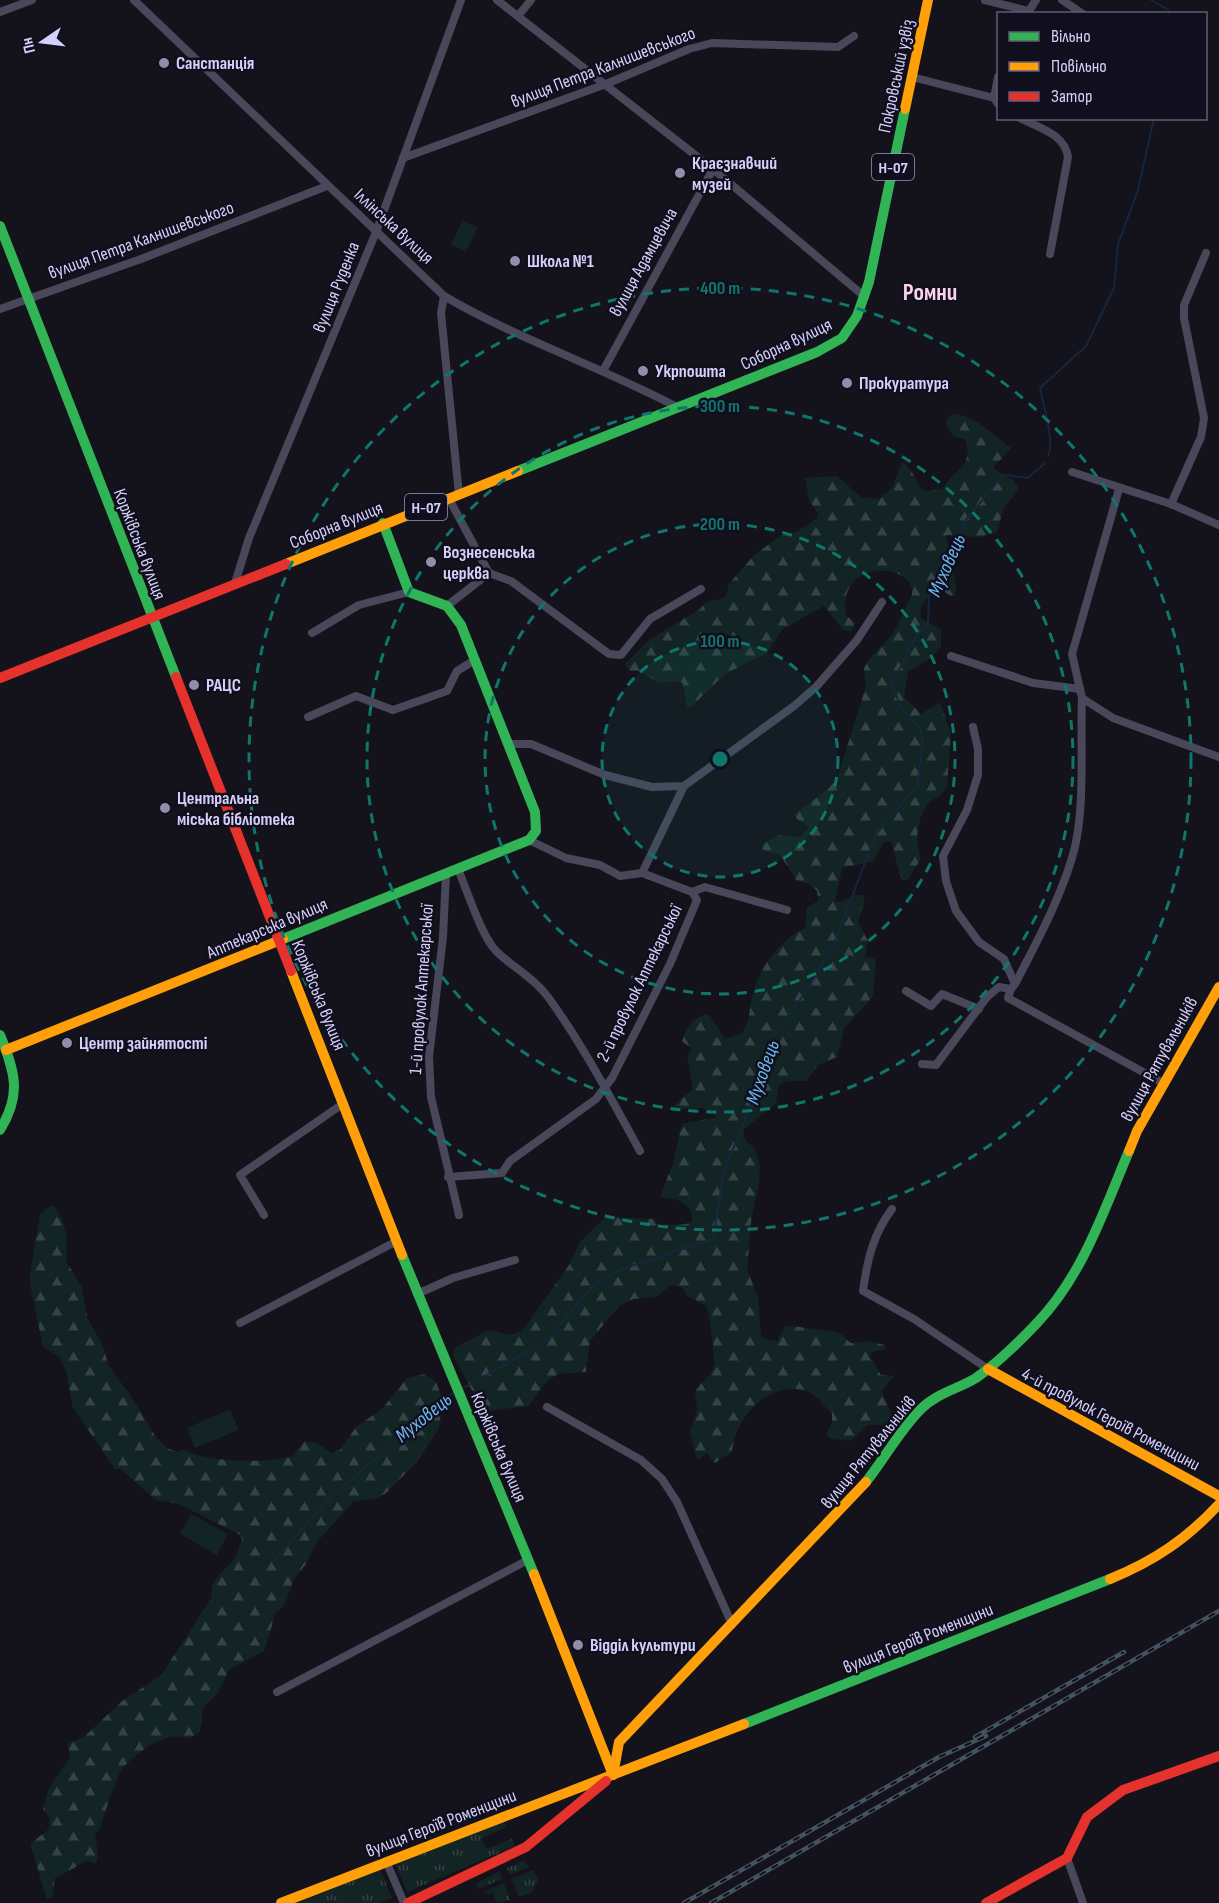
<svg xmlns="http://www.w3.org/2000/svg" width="1219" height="1903" viewBox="0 0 1219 1903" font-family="'Sofia Sans Condensed',sans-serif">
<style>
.grass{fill:url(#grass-tufts)}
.forest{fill:url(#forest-firs)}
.pitch{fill:#132424}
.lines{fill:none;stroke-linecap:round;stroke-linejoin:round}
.stream{stroke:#15263e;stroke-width:2}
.street{stroke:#48485a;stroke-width:8}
.fast{stroke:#30b455;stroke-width:10}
.slow{stroke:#ff9f0a;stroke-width:10}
.jam{stroke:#e5322d;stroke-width:10}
.rail-casing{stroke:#435460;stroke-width:4.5}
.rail{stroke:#110f1e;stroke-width:2;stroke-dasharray:7;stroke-linecap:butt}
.ring{fill:none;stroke:#0f766e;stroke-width:3;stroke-dasharray:10 8}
.poi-dot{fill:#918eab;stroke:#110f1e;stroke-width:2}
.labels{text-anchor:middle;stroke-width:5;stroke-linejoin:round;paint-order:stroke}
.shield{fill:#110f1e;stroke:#9a97b7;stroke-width:1.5}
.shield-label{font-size:16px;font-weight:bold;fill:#d4d1f9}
.poi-label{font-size:18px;font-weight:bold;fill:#d4d1f9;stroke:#110f1e;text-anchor:start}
.street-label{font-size:18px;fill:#d4d1f9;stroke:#110f1e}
.water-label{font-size:20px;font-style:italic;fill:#6cb7ed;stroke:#110f1e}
.district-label{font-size:24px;font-weight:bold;fill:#fad3ed;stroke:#110f1e}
.centre{fill:#0f766e;stroke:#110f1e;stroke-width:3}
.ring-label{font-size:18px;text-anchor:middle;font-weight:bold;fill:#0f766e;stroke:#110f1e;stroke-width:5;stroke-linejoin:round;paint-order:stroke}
</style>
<defs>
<pattern id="grass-tufts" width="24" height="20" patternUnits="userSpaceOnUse" patternTransform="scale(1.5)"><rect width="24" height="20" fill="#132424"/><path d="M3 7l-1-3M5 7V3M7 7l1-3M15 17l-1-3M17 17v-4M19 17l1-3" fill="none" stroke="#344345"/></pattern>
<pattern id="forest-firs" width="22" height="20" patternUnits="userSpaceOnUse" patternTransform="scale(1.5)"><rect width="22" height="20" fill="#132424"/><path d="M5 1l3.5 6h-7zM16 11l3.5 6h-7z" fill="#344345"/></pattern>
</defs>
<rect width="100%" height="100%" fill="#14121a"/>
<!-- grass -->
<g class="grass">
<path d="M503 1820 506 1827 482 1838 486 1849 512 1839 515 1846 407 1892 395 1864Z"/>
<path d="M523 1861 530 1867 510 1875 507 1868Z"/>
<path d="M380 1869 392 1898 379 1903H297Z"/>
<path d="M533 1870 539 1879 532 1892 519 1897 511 1879Z"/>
<path d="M499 1871 502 1879 478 1889 476 1884Z"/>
<path d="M504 1883 510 1900 497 1903 493 1893 486 1894 483 1892Z"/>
</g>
<!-- forest -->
<g class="forest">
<path d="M958 414 976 421 1011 448 993 468 1014 481 1019 489 1003 510 997 532 980 537 946 535 956 586 955 595 950 596 940 588C928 594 918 605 921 619L941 629V647L931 658 908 672 904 697 921 714 940 702 951 733 947 787C943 796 935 797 929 803 916 819 915 841 921 859L907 880H903L900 875 891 841 883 843 874 861 842 868 835 901 839 902 855 895H863L865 899 858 922 868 941 865 956 874 958 876 962 873 996 844 1029 837 1057 818 1065 806 1081H787L779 1085 776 1103 744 1129C742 1139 748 1143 755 1148L760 1166 759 1183 751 1221 747 1269 758 1298 761 1335 765 1339 777 1341 785 1326C788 1325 835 1331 839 1333 843 1335 847 1340 851 1343L869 1341 884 1345 886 1349 872 1352 870 1356 881 1375 894 1376 882 1391 892 1417 886 1425H867L851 1441 831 1439 826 1435 832 1422V1414C825 1407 816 1394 807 1391 769 1380 735 1417 732 1452L715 1463 707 1453 699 1459 696 1457 690 1432 697 1409 695 1392C700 1383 709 1377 713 1369 717 1360 709 1318 707 1306L687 1296 683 1288 675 1285H671L656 1297 633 1299 619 1306 590 1341 586 1372 558 1374 546 1382 529 1406 485 1411C472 1393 464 1375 453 1355L456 1347 489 1330 510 1335 522 1331 569 1265 579 1243 605 1217 654 1219 658 1225C670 1223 681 1227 692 1222 694 1202 675 1198 660 1197L673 1163 682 1124 718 1117 702 1108 674 1109 675 1104 693 1089 687 1056 692 1049 682 1041C686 1028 693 1018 706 1014L710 1016 725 1039 741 1034C750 1023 749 1010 752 998 758 969 779 940 805 928L807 907 818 901 817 891 809 884 796 880 781 856 762 849V845L778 835 800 837 809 827 796 818 795 814 827 790 837 779 866 686 864 668C870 656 882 646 891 636 897 628 901 616 906 607 908 602 913 596 912 591 909 561 836 561 846 615L855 623 852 631 843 630 824 606 783 629 767 653 725 674 691 707H687L683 684 680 681 659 683 638 671H629L625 664 649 640 700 609 705 603 726 597 729 584 754 555 780 536 798 531 817 518 818 514 809 500 805 478 837 476 861 497 879 499 892 488 902 462C914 467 917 491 928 491 932 491 939 489 943 489 953 468 975 469 965 439 954 438 950 434 946 424L949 416Z"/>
<path d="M51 1206H55L63 1221 67 1239 66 1261 82 1287 87 1317 104 1348 108 1365 131 1396 157 1439 169 1449 179 1452 184 1449C203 1463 267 1463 291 1457L304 1442 317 1443 331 1453 341 1449 356 1427 382 1409 407 1378 425 1374 436 1382 443 1400 439 1429 416 1463 386 1493 378 1498 353 1502 316 1543 306 1564 294 1579 285 1604 276 1613 264 1651 229 1670 219 1692 203 1708 200 1732 189 1739C168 1728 135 1754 121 1770 119 1773 101 1822 101 1827L95 1834 98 1856 96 1864 87 1861 55 1878 52 1898 47 1899 30 1844 49 1829 50 1818 43 1809 49 1788 70 1757 68 1744 85 1736 121 1702 161 1675 212 1597C210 1576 225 1573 235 1557 238 1552 239 1545 242 1539L240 1535 179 1504 156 1500 120 1469H115L73 1408 66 1371 59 1356 43 1347 30 1284V1274L40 1214Z"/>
</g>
<!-- pitch -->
<g class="pitch">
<path d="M462 220 478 227 466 252 451 245Z"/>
<path d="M230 1409 239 1430 195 1448 187 1428Z"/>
<path d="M191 1514 228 1534 217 1555 180 1534Z"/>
</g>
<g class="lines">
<!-- stream -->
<g class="stream">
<path d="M1151 0 1168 10 1169 14"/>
<path d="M1048 456C1055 442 1043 404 1040 388L1086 346 1114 288 1118 244 1138 190 1154 118"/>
<path d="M462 1389 546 1341 591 1288 619 1270 713 1239 724 1171 760 1082 773 1036 805 993 833 946 876 834 917 786 923 742 920 729 900 706 892 683C905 662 910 639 928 623L929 596 957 549 965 521 998 481 1006 475 1028 478 1045 463"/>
<path d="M273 1562 333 1494 393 1444 439 1400 454 1393"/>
</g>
<!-- street -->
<g class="street">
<path d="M134 0 444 296C519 340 602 367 679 408"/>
<path d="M497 0 713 169 865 297"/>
<path d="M985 0 1028 11"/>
<path d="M1062 0 1083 14"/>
<path d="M0 12 32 0"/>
<path d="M1027 14 1036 0"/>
<path d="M518 16 531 0"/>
<path d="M912 77 994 98 998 104"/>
<path d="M994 98 998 77"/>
<path d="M1020 118C1039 128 1065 134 1068 157L1050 254"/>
<path d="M403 158 606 84 689 49 712 43 838 47 854 36"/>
<path d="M444 296 441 313 459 495"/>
<path d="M0 309 141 259 327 186"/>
<path d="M603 371 713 169"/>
<path d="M1072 472 1171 504 1219 525"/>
<path d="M1119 489 1072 654 1082 698 1113 718 1219 757"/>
<path d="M449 499 489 573 511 581 609 654 621 655 650 619 701 589"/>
<path d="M1171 504 1201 437 1204 418 1184 318V305L1206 253"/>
<path d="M235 583 249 538 376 232 461 0"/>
<path d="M447 606 489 573"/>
<path d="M312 633 359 605 409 592"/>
<path d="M951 656 1033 683 1080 689"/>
<path d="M308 717 356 696 393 710 447 691 457 671 475 660"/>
<path d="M510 744H531L605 775 652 787 684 786 794 706 816 687 857 640 882 602"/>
<path d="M684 786 642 873 692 892 705 887 787 910"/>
<path d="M529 840 566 858 600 865 620 876 642 873"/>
<path d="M458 869C467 890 482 938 497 952 514 968 534 978 548 997 583 1045 611 1099 640 1151"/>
<path d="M446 874 443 937 429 1057 431 1097 459 1215"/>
<path d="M1015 984C1036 944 1059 901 1072 858 1086 814 1080 746 1082 698"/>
<path d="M1011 989 1008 998 1163 1083"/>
<path d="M906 991 931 1006 942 994 979 1009"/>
<path d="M922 1064 936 1065 987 997 999 987 1011 989 1015 984 1004 959 979 942 956 911 946 881 943 856 967 810 978 775V749L973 727"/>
<path d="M448 1177 502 1173 510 1161 596 1099 612 1078 670 964 697 900 692 892"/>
<path d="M892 1209C873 1234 867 1261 863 1291L914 1319 988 1369"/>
<path d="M264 1215 240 1175 344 1103"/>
<path d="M417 1294 453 1278 515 1260"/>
<path d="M240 1323 397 1241"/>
<path d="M547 1407 641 1460 662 1479 677 1502 732 1624"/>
<path d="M277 1692 528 1560"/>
<path d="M1067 1858 1083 1903"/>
<path d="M386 1861 404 1903"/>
</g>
<!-- fast -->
<g class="fast">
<path d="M0 226 176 677"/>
<path d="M518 471 817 352 842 338 857 316 869 282 905 109"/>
<path d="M283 939 529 840 536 831 535 812 461 625 447 606 409 592 383 523"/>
<path d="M0 1035C15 1072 22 1094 0 1130"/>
<path d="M402 1255 534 1574"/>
<path d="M866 1482C884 1459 900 1430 921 1409 937 1393 958 1389 976 1378 998 1363 1019 1342 1037 1323 1083 1275 1104 1210 1129 1151"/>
<path d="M744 1724 1110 1579"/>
</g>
<!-- slow -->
<g class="slow">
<path d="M905 109 928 0"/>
<path d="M286 564 518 471"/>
<path d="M291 971 402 1255"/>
<path d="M6 1050 283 939"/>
<path d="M1129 1151 1137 1131 1219 987"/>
<path d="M988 1369 1219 1496"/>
<path d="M534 1574 613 1775"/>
<path d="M1110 1579C1154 1561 1187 1539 1219 1504"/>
<path d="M613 1775 619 1742 866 1482"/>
<path d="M281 1903 744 1724"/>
</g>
<!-- jam -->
<g class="jam">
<path d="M176 677 291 971"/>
<path d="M0 678 286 564"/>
<path d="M408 1903 526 1847 606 1781"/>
<path d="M986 1903 1067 1858 1087 1817 1123 1790 1219 1756"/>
</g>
<defs>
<g id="rail">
<path d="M975 1737 1124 1652"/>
<path d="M684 1903 939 1757 986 1736"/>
<path d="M711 1903 1219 1611"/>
</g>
</defs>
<!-- rail casing -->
<use href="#rail" class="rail-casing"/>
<!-- rail -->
<use href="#rail" class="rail"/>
</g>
<!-- distance rings -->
<circle cx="720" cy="759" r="118" fill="#0f766e" fill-opacity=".12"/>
<g class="ring">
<circle cx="720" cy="759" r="118"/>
<circle cx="720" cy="759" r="235"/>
<circle cx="720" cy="759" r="353"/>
<circle cx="720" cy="759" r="471"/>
</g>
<!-- markers -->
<g class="poi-dot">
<circle cx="164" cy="63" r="6"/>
<circle cx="680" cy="173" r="6"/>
<circle cx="515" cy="261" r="6"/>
<circle cx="643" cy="371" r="6"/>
<circle cx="847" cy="383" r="6"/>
<circle cx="431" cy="562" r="6"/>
<circle cx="194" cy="685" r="6"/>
<circle cx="165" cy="808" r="6"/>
<circle cx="67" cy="1043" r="6"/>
<circle cx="578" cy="1645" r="6"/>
</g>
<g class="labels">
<!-- shield labels -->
<g class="shield">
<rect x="872" y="154" width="42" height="26" rx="4.5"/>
<rect x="405" y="494" width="42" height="26" rx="4.5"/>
</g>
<g class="shield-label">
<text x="893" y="173">Н-07</text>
<text x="426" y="513">Н-07</text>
</g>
<!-- poi labels -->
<g class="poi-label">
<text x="176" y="69">Санстанція</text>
<text x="692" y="169">Краєзнавчий<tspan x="692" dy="21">музей</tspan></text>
<text x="527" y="267">Школа №1</text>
<text x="655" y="377">Укрпошта</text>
<text x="859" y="389">Прокуратура</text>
<text x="443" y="558">Вознесенська<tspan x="443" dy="21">церква</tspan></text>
<text x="206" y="691">РАЦС</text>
<text x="177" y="804">Центральна<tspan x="177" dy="21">міська бібліотека</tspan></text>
<text x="79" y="1049">Центр зайнятості</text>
<text x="590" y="1651">Відділ культури</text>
</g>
<!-- street labels -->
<g class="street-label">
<text transform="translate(603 67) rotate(-21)" y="6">вулиця Петра Калнишевського</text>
<text transform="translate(896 76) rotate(-78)" y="6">Покровський узвіз</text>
<text transform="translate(394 226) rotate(43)" y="6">Іллінська вулиця</text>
<text transform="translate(141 240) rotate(-20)" y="6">вулиця Петра Калнишевського</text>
<text transform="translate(643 262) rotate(-61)" y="6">вулиця Адамцевича</text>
<text transform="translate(336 287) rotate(-68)" y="6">вулиця Руденка</text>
<text transform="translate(786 344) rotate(-25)" y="6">Соборна вулиця</text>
<text transform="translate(336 525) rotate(-22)" y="6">Соборна вулиця</text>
<text transform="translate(140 544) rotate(69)" y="6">Коржівська вулиця</text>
<text transform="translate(267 928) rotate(-23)" y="6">Аптекарська вулиця</text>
<text transform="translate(639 983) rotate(-64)" y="6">2-й провулок Аптекарської</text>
<text transform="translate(421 989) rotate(-86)" y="6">1-й провулок Аптекарської</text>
<text transform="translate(319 995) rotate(68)" y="6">Коржівська вулиця</text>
<text transform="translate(1159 1059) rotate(-61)" y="6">вулиця Рятувальників</text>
<text transform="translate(1111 1419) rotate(28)" y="6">4-й провулок Героїв Роменщини</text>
<text transform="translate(499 1447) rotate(67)" y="6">Коржівська вулиця</text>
<text transform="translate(868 1452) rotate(-51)" y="6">вулиця Рятувальників</text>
<text transform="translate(918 1638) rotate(-22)" y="6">вулиця Героїв Роменщини</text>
<text transform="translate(441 1823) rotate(-21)" y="6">вулиця Героїв Роменщини</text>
</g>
<!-- water labels -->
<g class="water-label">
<text transform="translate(946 565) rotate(-66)" y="7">Муховець</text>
<text transform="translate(762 1072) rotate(-71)" y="7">Муховець</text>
<text transform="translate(423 1417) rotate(-39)" y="7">Муховець</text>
</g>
<!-- district labels -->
<g class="district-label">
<text x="930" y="300">Ромни</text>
</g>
</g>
<circle cx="720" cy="759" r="9" class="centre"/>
<g class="ring-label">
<text x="720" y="294">400 m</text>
<text x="720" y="412">300 m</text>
<text x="720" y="530">200 m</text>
<text x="720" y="647">100 m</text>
</g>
<!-- legend -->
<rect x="997" y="12" width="210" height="108" fill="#110f1e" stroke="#5f5d76" stroke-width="1.5"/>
<rect x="1009" y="32" width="30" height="9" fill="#30b455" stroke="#5f5d76" stroke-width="1.5"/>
<text x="1051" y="42" font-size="18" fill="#d4d1f9">Вільно</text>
<rect x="1009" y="62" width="30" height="9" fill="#ff9f0a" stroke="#5f5d76" stroke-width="1.5"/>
<text x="1051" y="72" font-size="18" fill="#d4d1f9">Повільно</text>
<rect x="1009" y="92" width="30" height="9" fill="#e5322d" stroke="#5f5d76" stroke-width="1.5"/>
<text x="1051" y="102" font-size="18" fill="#d4d1f9">Затор</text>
<!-- north arrow -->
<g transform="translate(42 42) rotate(256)" stroke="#110f1e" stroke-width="4.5" paint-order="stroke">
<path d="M0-4.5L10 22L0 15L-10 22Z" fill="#d4d1f9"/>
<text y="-9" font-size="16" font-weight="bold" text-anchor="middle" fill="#d4d1f9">Пн</text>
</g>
</svg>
